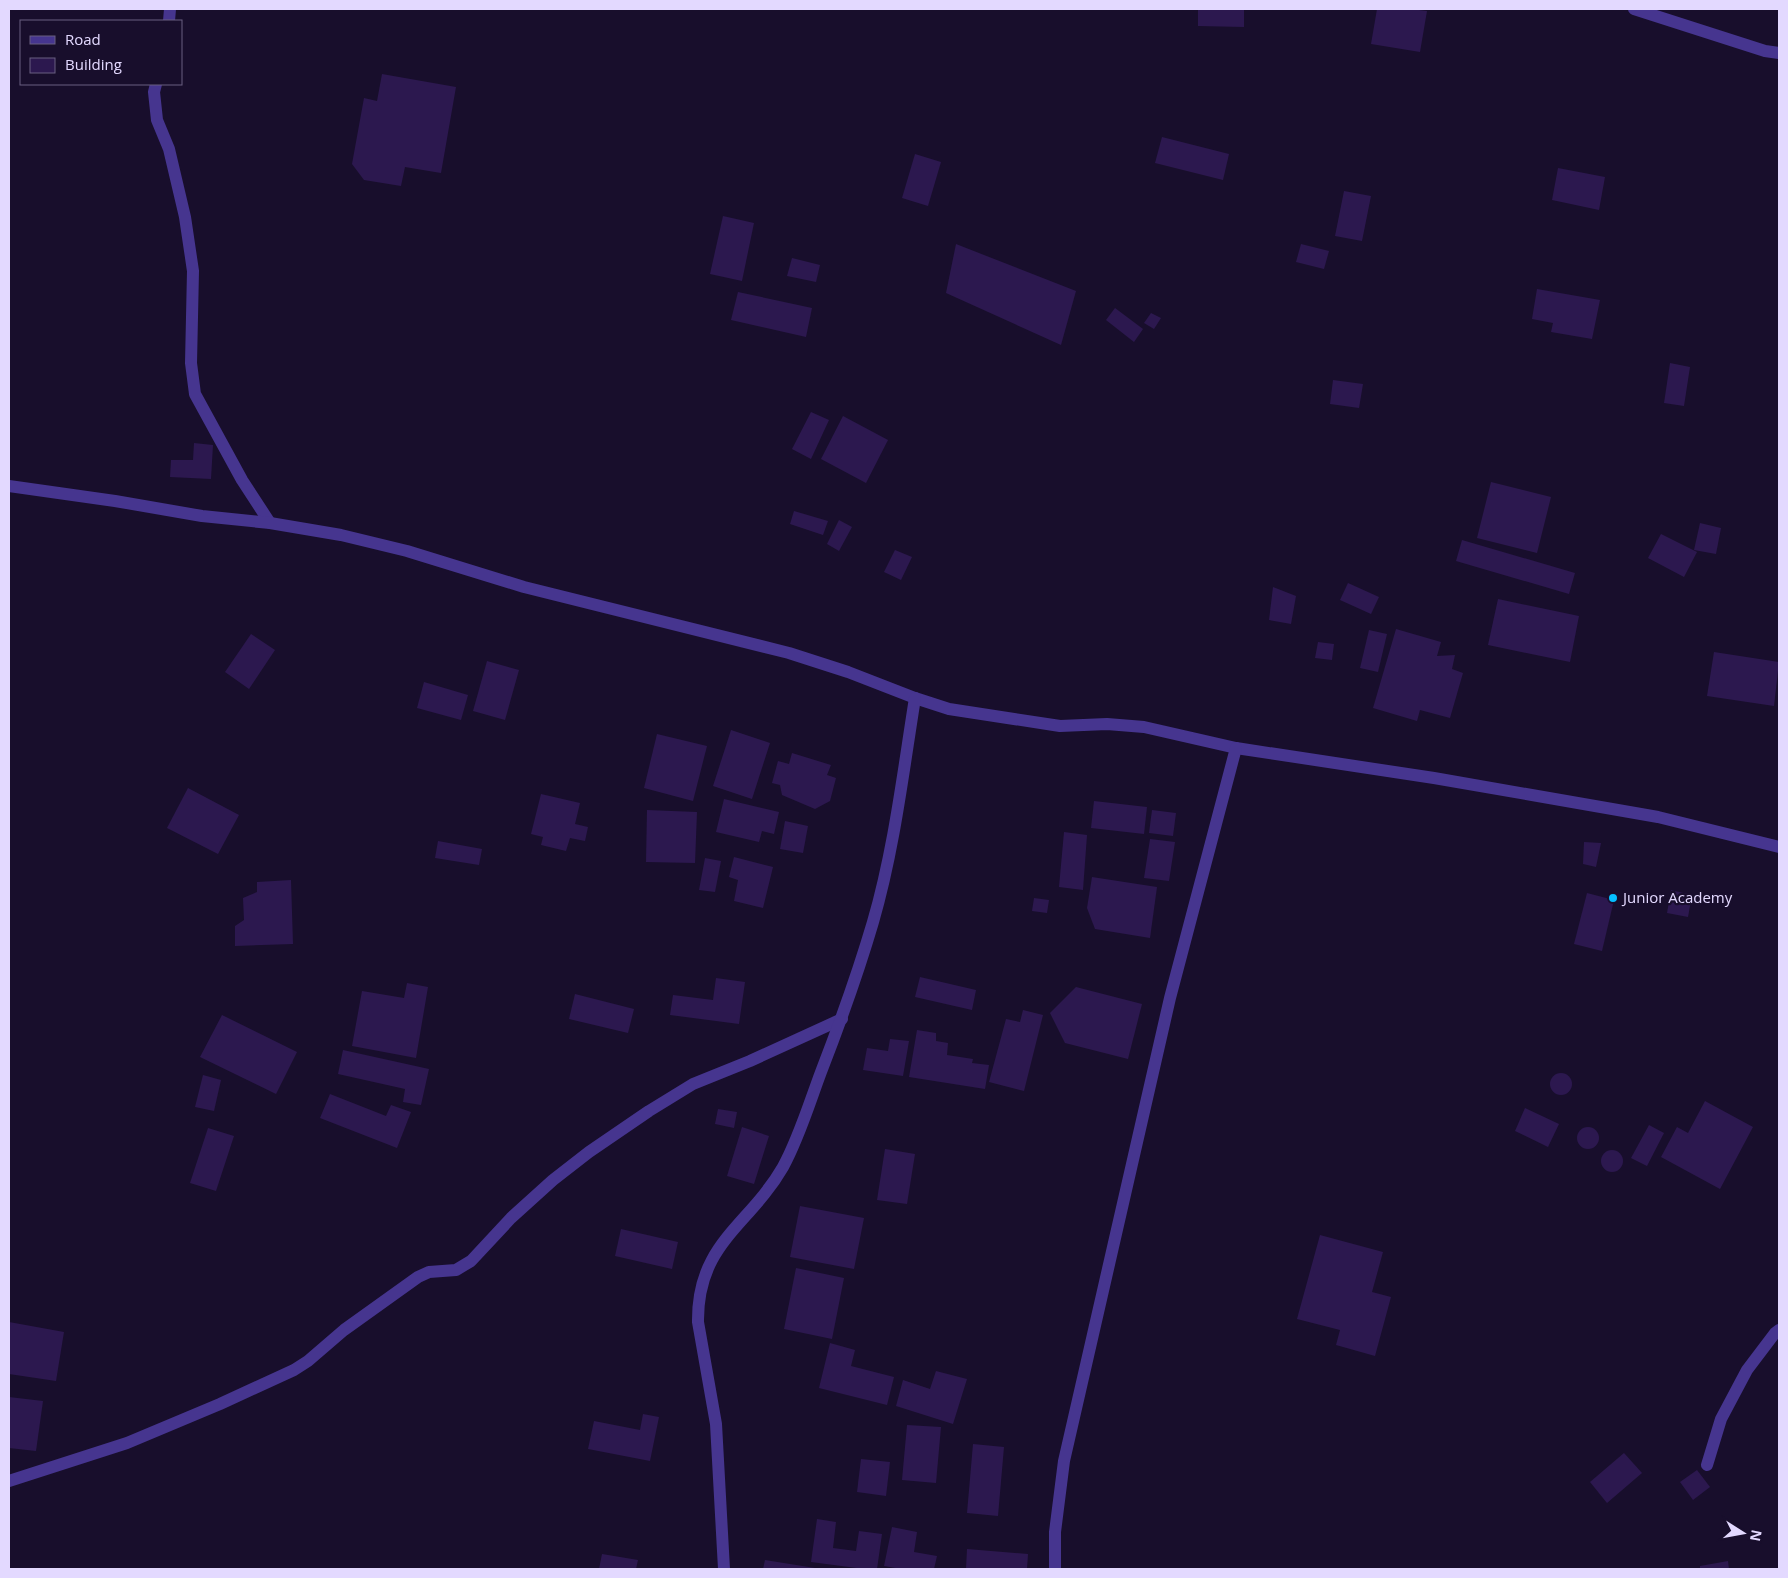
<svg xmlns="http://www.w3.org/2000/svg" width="1788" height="1578" viewBox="0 0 1788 1578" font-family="'Open Sans',sans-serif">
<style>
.building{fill:#2c184f}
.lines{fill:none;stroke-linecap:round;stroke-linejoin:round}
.minor{stroke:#46358f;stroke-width:12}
.poi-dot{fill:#05bfff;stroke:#180e2c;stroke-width:2}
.labels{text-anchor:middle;stroke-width:4.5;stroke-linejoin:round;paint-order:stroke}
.poi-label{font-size:15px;fill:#e3d9ff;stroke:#180e2c;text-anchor:start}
</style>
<rect width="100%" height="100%" fill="#180e2c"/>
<!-- building -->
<g class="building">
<path d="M1198 9H1244V27L1198 26Z"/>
<path d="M1377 9H1411L1427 11 1420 52 1371 44Z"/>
<path d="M382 74 456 87 441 173 405 167 401 186 364 180 352 164 364 98 377 101Z"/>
<path d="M1162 137 1229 154 1223 180 1155 163Z"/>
<path d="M915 154 941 162 928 206 902 198Z"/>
<path d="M1558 168 1605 177 1599 210 1552 200Z"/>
<path d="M1344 191 1371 196 1362 241 1335 236Z"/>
<path d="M723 216 754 223 742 281 710 274Z"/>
<path d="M956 244 1076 291 1061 345 946 293Z"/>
<path d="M1301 244 1329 251 1324 269 1296 262Z"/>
<path d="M792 258 820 265 816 282 787 276Z"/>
<path d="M1537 289 1600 300 1592 339 1551 332 1553 323 1532 319Z"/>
<path d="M738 292 812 308 806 337 731 320Z"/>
<path d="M1115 308 1143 329 1134 342 1106 320Z"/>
<path d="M1151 313 1161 318 1154 329 1144 323Z"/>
<path d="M1670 363 1690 367 1684 406 1664 403Z"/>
<path d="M1333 380 1363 384 1359 408 1330 404Z"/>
<path d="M811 412 829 420 811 459 792 449Z"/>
<path d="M843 416 888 440 866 483 821 459Z"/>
<path d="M194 443 213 445 211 479 170 477 171 460H193Z"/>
<path d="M1491 482 1551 497 1537 553 1477 538Z"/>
<path d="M794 511 828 521 823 535 790 524Z"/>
<path d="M839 520 852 527 839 551 827 544Z"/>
<path d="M1700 523 1721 528 1716 554 1694 550Z"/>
<path d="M1661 534 1697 552 1684 577 1648 558Z"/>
<path d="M1462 540 1575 573 1569 594 1456 561Z"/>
<path d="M895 550 912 557 901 580 884 572Z"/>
<path d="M1348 583 1379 597 1371 614 1340 600Z"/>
<path d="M1273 587 1296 596 1291 624 1269 620Z"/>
<path d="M1498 599 1579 616 1570 662 1488 645Z"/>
<path d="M1396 629 1441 642 1437 656 1455 655 1452 669 1463 673 1450 718 1420 710 1417 721 1373 708Z"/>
<path d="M1369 630 1387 634 1378 672 1360 668Z"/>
<path d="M251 634 275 650 249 689 225 672Z"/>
<path d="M1318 642 1334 644 1332 660 1315 658Z"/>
<path d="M1714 652 1779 662 1774 706 1707 696Z"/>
<path d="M487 661 519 670 505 720 473 711Z"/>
<path d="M424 682 468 695 461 720 417 708Z"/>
<path d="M731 730 770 743 752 799 713 786Z"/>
<path d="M657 734 707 746 693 801 644 788Z"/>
<path d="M792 753 831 765 827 775 836 778 830 801 815 809 782 795 780 785 772 783 778 761 789 764Z"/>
<path d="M188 788 239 815 218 854 167 828Z"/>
<path d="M541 794 580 803 575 824 588 827 585 841 570 838 566 851 541 845 543 837 531 834Z"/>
<path d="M724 799 779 812 774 834 762 831 759 842 716 832Z"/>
<path d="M1094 801 1147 807 1144 834 1091 828Z"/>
<path d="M647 810 697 812 695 863 646 862Z"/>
<path d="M1152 810 1176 813 1173 836 1149 833Z"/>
<path d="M785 821 808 826 803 853 780 849Z"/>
<path d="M1064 832 1087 835 1083 890 1059 887Z"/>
<path d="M1150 839 1175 842 1169 881 1144 878Z"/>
<path d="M438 841 482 849 479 865 435 858Z"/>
<path d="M1584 842 1601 843 1596 867 1583 864Z"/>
<path d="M734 857 773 867 763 908 734 901 738 880 729 877Z"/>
<path d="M705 858 721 861 715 892 699 890Z"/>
<path d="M1092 877 1157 887 1150 938 1095 929 1087 908Z"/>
<path d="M291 880 293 944 235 946V926L244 920 243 898 257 892V882Z"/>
<path d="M1671 890 1692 895 1688 917 1667 913Z"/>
<path d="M1587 893 1614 900 1602 951 1574 944Z"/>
<path d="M1034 898 1049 900 1047 913 1032 911Z"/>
<path d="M920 977 976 990 972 1010 915 997Z"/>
<path d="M716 978 745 982 739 1024 670 1015 673 995 713 1000Z"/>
<path d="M407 983 428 987 416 1058 352 1046 362 991 404 998Z"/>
<path d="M1076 987 1142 1004 1128 1059 1065 1043 1050 1013Z"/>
<path d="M575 994 634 1009 628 1033 569 1019Z"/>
<path d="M1023 1010 1043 1015 1024 1091 989 1082 1006 1019 1020 1022Z"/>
<path d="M222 1015 297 1052 276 1094 200 1057Z"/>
<path d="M917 1030 936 1033V1041L948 1043 947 1055 973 1059 972 1063 989 1065 985 1089 909 1077Z"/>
<path d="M890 1039 909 1041 903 1076 863 1070 867 1048 888 1051Z"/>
<path d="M343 1050 429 1069 421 1105 403 1102 405 1089 338 1074Z"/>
<circle cx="1561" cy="1084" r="11"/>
<path d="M203 1075 221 1080 214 1111 195 1107Z"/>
<path d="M330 1094 386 1116 391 1105 411 1112 397 1148 320 1118Z"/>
<path d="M1705 1101 1753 1127 1720 1189 1661 1157 1677 1127 1688 1133Z"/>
<path d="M1525 1108 1559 1124 1548 1147 1515 1131Z"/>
<path d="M718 1109 737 1112 734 1128 715 1124Z"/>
<path d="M1649 1125 1664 1133 1647 1166 1631 1158Z"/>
<circle cx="1588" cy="1138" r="11"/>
<path d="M742 1127 769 1136 754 1184 727 1176Z"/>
<path d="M208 1128 234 1136 216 1191 190 1183Z"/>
<path d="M885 1149 915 1154 907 1204 877 1200Z"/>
<circle cx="1612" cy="1161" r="11"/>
<path d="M800 1206 864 1218 854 1269 790 1257Z"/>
<path d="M621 1229 678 1242 672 1269 615 1256Z"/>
<path d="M1320 1235 1383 1252 1372 1292 1391 1297 1375 1356 1336 1345 1340 1330 1297 1319Z"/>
<path d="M796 1268 844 1278 832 1339 784 1329Z"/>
<path d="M9 1322 64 1332 56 1381 9 1374Z"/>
<path d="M830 1343 855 1350 851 1366 894 1377 887 1405 819 1388Z"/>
<path d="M936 1371 967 1379 953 1424 896 1406 903 1380 930 1389Z"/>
<path d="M9 1397 43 1401 36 1451 9 1448Z"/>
<path d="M643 1414 659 1417 650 1461 588 1449 594 1421 640 1430Z"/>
<path d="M907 1425 941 1427 936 1483 902 1480Z"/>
<path d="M973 1444 1004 1447 998 1516 967 1513Z"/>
<path d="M1624 1453 1642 1473 1607 1503 1590 1482Z"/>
<path d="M861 1459 890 1462 886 1496 857 1492Z"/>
<path d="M1697 1470 1710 1487 1693 1500 1680 1482Z"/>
<path d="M817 1519 836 1522 833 1548 856 1551 859 1531 882 1534 877 1569H864L811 1562Z"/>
<path d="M892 1527 917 1532 914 1552 937 1556 934 1569H901L884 1566Z"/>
<path d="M967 1549 1028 1554 1027 1569H966Z"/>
<path d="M602 1554 638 1560 636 1569H599Z"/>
<path d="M765 1560 815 1568V1569H763Z"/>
<path d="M1728 1561 1729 1569H1700V1566Z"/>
</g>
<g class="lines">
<!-- minor -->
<g class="minor">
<path d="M1634 9 1765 51 1779 53"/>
<path d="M169 21 170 9"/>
<path d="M156 84 154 92 157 120 169 149 185 217 193 271 191 363 195 394 242 480 270 523"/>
<path d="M9 486 115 501 202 516 270 523 341 535 407 551 524 587 789 653 848 672 915 698 949 709 1060 726 1107 724 1144 727 1236 748 1434 778 1658 817 1779 847"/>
<path d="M1707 1465 1721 1419 1747 1370 1775 1333 1779 1330"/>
<path d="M9 1481 127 1443 220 1404 294 1370 308 1361 344 1330 418 1277 429 1272 456 1270 471 1261 511 1218 553 1180 589 1152 649 1111 693 1084 750 1061 842 1019"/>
<path d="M724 1569 716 1424 698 1322C697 1243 749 1226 783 1167 799 1138 809 1104 821 1072 840 1023 858 973 873 922 894 850 903 773 915 698"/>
<path d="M1055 1569V1532L1064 1461 1170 998 1236 748"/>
</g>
</g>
<!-- markers -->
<circle class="poi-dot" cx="1613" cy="898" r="5"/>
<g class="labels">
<!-- poi labels -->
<g class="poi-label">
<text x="1623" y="903">Junior Academy</text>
</g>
</g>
<!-- border -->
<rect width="1788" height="1578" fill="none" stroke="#e3d9ff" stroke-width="20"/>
<!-- legend -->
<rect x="20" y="20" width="162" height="65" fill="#180e2c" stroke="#695f80"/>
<rect x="30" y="36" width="25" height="8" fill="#46358f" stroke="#695f80"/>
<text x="65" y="45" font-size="15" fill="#e3d9ff">Road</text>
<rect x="30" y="58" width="25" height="15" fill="#2c184f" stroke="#695f80"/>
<text x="65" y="70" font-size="15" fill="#e3d9ff">Building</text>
<!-- north arrow -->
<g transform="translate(1743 1533) rotate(101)" stroke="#180e2c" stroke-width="4" paint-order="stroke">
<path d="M0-4L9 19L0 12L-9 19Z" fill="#e3d9ff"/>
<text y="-8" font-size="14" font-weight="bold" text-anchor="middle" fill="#e3d9ff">N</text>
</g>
</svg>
